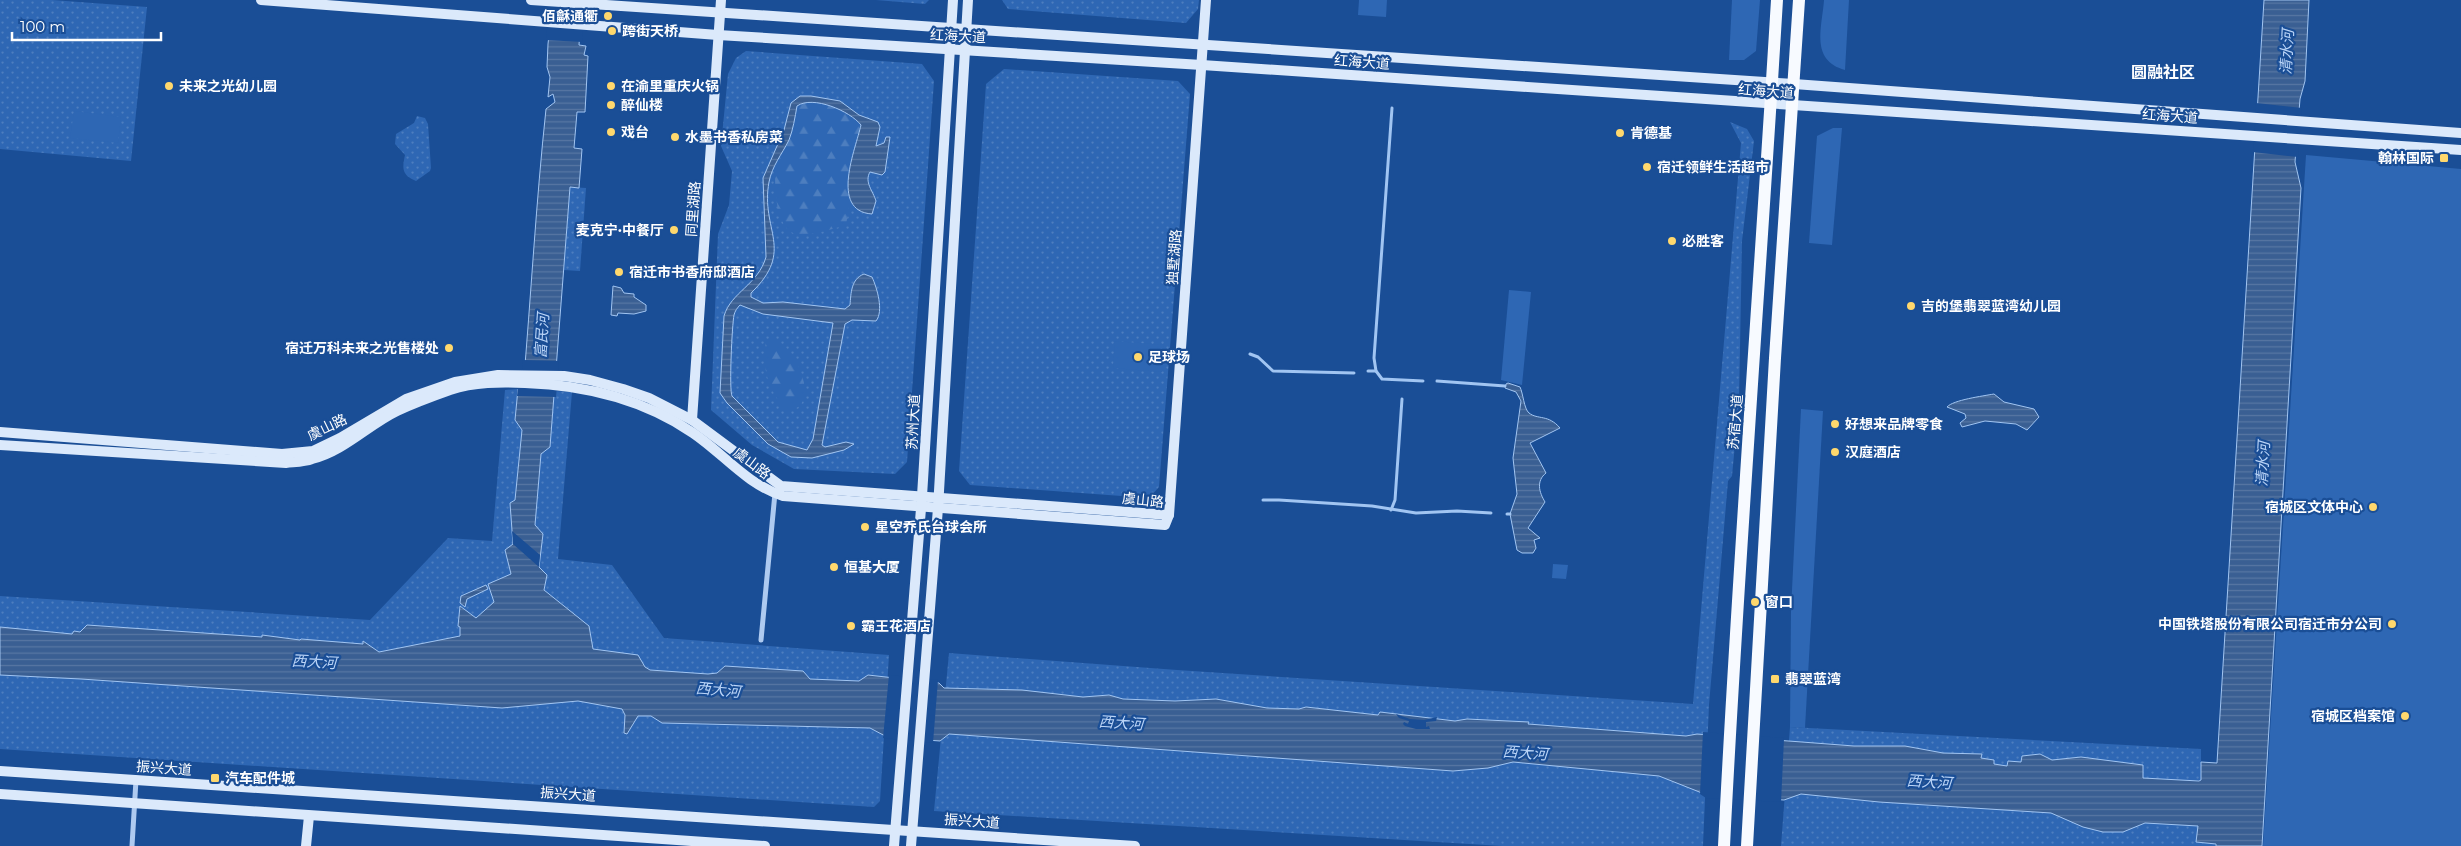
<svg xmlns="http://www.w3.org/2000/svg" width="2461" height="846" viewBox="0 0 2461 846" font-family="Montserrat,'Noto Sans SC',sans-serif">
<style>
.grass{fill:url(#grass-dots)}
.forest{fill:url(#forest-firs)}
.garden{fill:#2e67b4}
.water{fill:url(#water-rules);stroke:#a1c5f2;fill-rule:evenodd}
.pier{fill:#1a4e96}
.lines{fill:none;stroke-linecap:round;stroke-linejoin:round}
.stream{stroke:#a1c5f2;stroke-width:3}
.street{stroke:#aecaf0;stroke-width:5}
.secondary{stroke:#dbe9fb;stroke-width:10}
.primary{stroke:#f7faff;stroke-width:12}
.poi-dot{fill:#ffd86d;stroke:#1a4e96;stroke-width:2}
.labels{text-anchor:middle;stroke-width:4.5;stroke-linejoin:round;paint-order:stroke}
.poi-label{font-size:14px;font-weight:bold;fill:#fff;stroke:#1a4e96;text-anchor:start}
.street-label{font-size:14px;fill:#fff;stroke:#1a4e96}
.water-label{font-size:15px;font-style:italic;fill:#bad4f7;stroke:#1a4e96}
.quarter-label{font-size:16px;font-weight:bold;fill:#fff;stroke:#1a4e96}
</style>
<defs>
<pattern id="grass-dots" width="8" height="8" patternUnits="userSpaceOnUse" patternTransform="scale(1.25)"><rect width="8" height="8" fill="#2e67b4"/><path d="M2 2h.1M6 6h.1" fill="none" stroke="#4d7ebf" stroke-width="1.8" stroke-linecap="round"/></pattern>
<pattern id="forest-firs" width="22" height="20" patternUnits="userSpaceOnUse" patternTransform="scale(1.25)"><rect width="22" height="20" fill="#2e67b4"/><path d="M5 1l3.5 6h-7zM16 11l3.5 6h-7z" fill="#4d7ebf"/></pattern>
<pattern id="water-rules" width="6" height="5" patternUnits="userSpaceOnUse" patternTransform="scale(1.25)"><rect width="6" height="5" fill="#3a5f93"/><path d="M0 2.5h6" fill="none" stroke="#5877a3"/></pattern>
</defs>
<rect width="100%" height="100%" fill="#1a4e96"/>
<!-- grass -->
<g class="grass">
<path d="M0 0H52L147 7 131 161 0 149Z"/>
<path d="M876 0H929L925 4Z"/>
<path d="M1002 0H1199L1198 9 1186 23 1008 9Z"/>
<path d="M746 51 922 64 934 81 907 462 895 474 794 469 752 445 711 410 718 234 729 205 732 171 721 146 728 74 736 58Z"/>
<path d="M1004 69 1178 81 1190 94 1159 487 1149 498 970 485 959 471 986 84Z"/>
<path d="M417 116 425 118 428 124 431 168 430 171 416 181C402 175 402 169 405 155L395 144 396 134 414 123Z"/>
<path d="M1730 122 1747 129 1754 141 1742 241 1739 402 1732 476 1728 481 1709 705 1703 846H1502L934 811 949 653 1177 670 1693 704 1741 143Z"/>
<path d="M570 187 586 188 580 271 564 270Z"/>
<path d="M518 389 572 392 558 559 612 565 664 638 889 655 880 801 874 807 0 749V596L370 620 448 538 492 541 505 390Z"/>
<path d="M1790 727 2201 749V780H2189L2187 826H2198L2216 846H1781Z"/>
</g>
<!-- forest -->
<g class="forest">
<path d="M802 103C822 102 848 108 861 125L848 180 850 201 846 225C831 229 813 236 797 234 774 231 773 177 777 160 779 153 785 147 789 140 793 130 795 117 797 106Z"/>
<path d="M769 340C796 338 824 412 786 410L783 407C767 386 762 367 766 342Z"/>
</g>
<!-- garden -->
<g class="garden">
<path d="M1359 0H1387L1386 17 1358 15Z"/>
<path d="M1732 0H1760L1756 51 1744 60H1729Z"/>
<path d="M1824 0H1849L1845 70C1810 60 1822 28 1824 0Z"/>
<path d="M74 111 121 117 118 143 70 138Z"/>
<path d="M1833 128H1842L1832 245 1809 243 1817 136Z"/>
<path d="M2306 155 2461 169V846H2263Z"/>
<path d="M1509 290 1531 292 1522 385 1501 380Z"/>
<path d="M1115 341 1164 345 1162 372 1113 368Z"/>
<path d="M1801 409 1823 411 1805 728 1790 727 1791 610Z"/>
<path d="M1553 564 1568 565 1566 579 1552 578Z"/>
</g>
<!-- water -->
<g class="water">
<path d="M553 0H582L579 45 586 46 584 55 588 56 585 112H577L574 148 582 149 579 188 570 187 550 447 541 454 535 525 543 534 539 567 547 575 544 590 589 626 593 649 638 655 645 667 650 670 708 674 717 673 725 666 803 671 810 679 859 681 868 675 939 683 944 688 1022 690 1083 697 1109 695 1123 699 1175 701 1216 699 1267 708 1299 709 1306 707 1378 715 1380 712 1455 721 1467 719 1529 722 1528 724 1686 736 1697 734 1854 746H1905L1943 753 1982 754 1981 758 1994 760V764L2007 766 2008 761 2021 762 2022 756 2040 754 2052 760 2081 757 2143 765V778L2199 781 2201 780V762L2217 763 2264 0H2309L2305 81 2300 99 2295 162 2301 188 2262 846H2216V844L2196 842 2198 826 2145 823 2123 832H2103L2083 827 2051 813 1879 802 1801 794 1784 800 1707 795 1659 776 1513 762 1488 768 1453 771 949 734 940 741 887 737 870 728 662 723 651 716H638L627 734 624 733 625 715 622 709 578 701 502 708 81 679 0 675V627L72 634 74 631 80 632 87 625 262 637V635L300 640 301 639 363 644V641L379 652 460 636V627L458 626 460 606 476 618 494 602 488 584 511 574 505 550 513 544 510 503 515 500 522 430 515 420 518 389H523C531 296 536 202 546 109L555 102 553 94 548 97 550 77 547 67 548 44Z"/>
<path d="M800 96H811L840 101 859 115 878 122 880 127 876 146 884 143 886 137H890L885 172 882 175 870 172C864 182 873 191 876 201L872 214C829 211 856 148 861 125 850 111 813 95 797 106 795 117 793 130 789 140 782 154 772 166 769 182 760 230 796 250 751 293V297L763 303 783 302 845 309 850 305C851 293 851 279 864 274L872 277C877 288 884 311 876 321L852 320 845 324 822 445 825 447 846 442 854 444 844 450 812 458 791 457 768 444 727 403 720 393 724 316C731 292 758 285 766 257L763 178 784 130 791 103ZM740 305 763 314 833 323 813 439 807 450 778 442 732 396C729 390 732 325 734 315 735 311 737 308 740 305Z"/>
<path d="M613 286 621 288 624 293 634 294V297L646 305V311L634 314 618 313 617 316 611 315Z"/>
<path d="M1508 383 1520 387C1523 393 1524 409 1529 413 1538 420 1548 414 1560 428L1530 443 1546 473C1536 481 1539 492 1545 502L1528 528 1540 538 1534 540 1536 548 1533 553H1522L1517 550 1510 514 1517 494 1513 458 1521 401 1516 392 1505 388 1506 384Z"/>
<path d="M1994 394 2004 402 2034 409 2039 417 2027 430 2016 424 1985 421 1962 427 1960 423 1966 418 1965 414 1947 407C1953 400 1983 396 1994 394Z"/>
<path d="M486 585 488 589 467 599 465 607 460 603 461 596Z"/>
</g>
<!-- pier -->
<g class="pier">
<path d="M550 0H585L582 42 546 40Z"/>
<path d="M2256 103 2302 108 2298 157 2253 152Z"/>
<path d="M523 360 559 361 556 397 517 396 518 387H520Z"/>
<path d="M512 531 540 555 539 567 513 544Z"/>
<path d="M889 675 938 680 933 743 883 738Z"/>
<path d="M1396 714 1410 719 1424 720 1437 717 1436 721 1426 722V727L1429 726 1430 729H1416L1405 726 1403 724 1404 722 1408 724 1409 721 1399 718Z"/>
<path d="M1703 732 1784 738 1781 802 1706 798 1700 794Z"/>
</g>
<g class="lines">
<!-- stream -->
<g class="stream">
<path d="M1392 108 1374 358 1376 371 1382 379 1423 381"/>
<path d="M1250 354 1258 357 1273 371 1354 373"/>
<path d="M1368 371H1376"/>
<path d="M1437 381 1505 386"/>
<path d="M1263 500H1279L1372 506 1416 513 1457 511 1491 513"/>
<path d="M1391 510 1395 500 1402 399"/>
<path d="M1507 514H1510"/>
</g>
<!-- street -->
<g class="street">
<path d="M761 640 775 493"/>
<path d="M132 846 136 780"/>
</g>
<!-- secondary -->
<g class="secondary">
<path d="M261 0 718 35 1202 65 2461 150"/>
<path d="M531 0 1794 84 2461 133"/>
<path d="M692 420 721 0"/>
<path d="M0 432 282 454 313 451 340 438 406 399 455 382 498 375 564 376 590 380 623 389 649 398 692 420 781 486 1169 515"/>
<path d="M0 445 286 463C294 462 304 462 312 459 344 451 368 425 397 411 414 403 433 396 450 390 475 382 500 382 525 383 586 385 643 399 693 433 724 454 746 484 783 496L1165 525 1169 515 1206 0"/>
<path d="M0 771 1135 846"/>
<path d="M0 794 765 846"/>
<path d="M306 846 309 816"/>
<path d="M894 846 922 496 953 0"/>
<path d="M911 846 938 508 968 0"/>
</g>
<!-- primary -->
<g class="primary">
<path d="M1724 846C1738 564 1760 282 1777 0"/>
<path d="M1747 846 1775 358 1799 0"/>
</g>
</g>
<!-- markers -->
<g class="poi-dot">
<circle cx="608" cy="16" r="5"/>
<circle cx="612" cy="31" r="5"/>
<circle cx="169" cy="86" r="5"/>
<circle cx="611" cy="86" r="5"/>
<circle cx="611" cy="105" r="5"/>
<circle cx="611" cy="132" r="5"/>
<circle cx="1620" cy="133" r="5"/>
<circle cx="675" cy="137" r="5"/>
<rect x="2439" y="153" width="10" height="10" rx="2.5"/>
<circle cx="1647" cy="167" r="5"/>
<circle cx="674" cy="230" r="5"/>
<circle cx="1672" cy="241" r="5"/>
<circle cx="619" cy="272" r="5"/>
<circle cx="1911" cy="306" r="5"/>
<circle cx="449" cy="348" r="5"/>
<circle cx="1138" cy="357" r="5"/>
<circle cx="1835" cy="424" r="5"/>
<circle cx="1835" cy="452" r="5"/>
<circle cx="2373" cy="507" r="5"/>
<circle cx="865" cy="527" r="5"/>
<circle cx="834" cy="567" r="5"/>
<circle cx="1755" cy="602" r="5"/>
<circle cx="2392" cy="624" r="5"/>
<circle cx="851" cy="626" r="5"/>
<rect x="1770" y="674" width="10" height="10" rx="2.5"/>
<circle cx="2405" cy="716" r="5"/>
<rect x="210" y="773" width="10" height="10" rx="2.5"/>
</g>
<g class="labels">
<!-- poi labels -->
<g class="poi-label">
<text x="598" y="21" text-anchor="end">佰龢通衢</text>
<text x="622" y="36">跨街天桥</text>
<text x="179" y="91">未来之光幼儿园</text>
<text x="621" y="91">在渝里重庆火锅</text>
<text x="621" y="110">醉仙楼</text>
<text x="621" y="137">戏台</text>
<text x="1630" y="138">肯德基</text>
<text x="685" y="142">水墨书香私房菜</text>
<text x="2434" y="163" text-anchor="end">翰林国际</text>
<text x="1657" y="172">宿迁领鲜生活超市</text>
<text x="664" y="235" text-anchor="end">麦克宁·中餐厅</text>
<text x="1682" y="246">必胜客</text>
<text x="629" y="277">宿迁市书香府邸酒店</text>
<text x="1921" y="311">吉的堡翡翠蓝湾幼儿园</text>
<text x="439" y="353" text-anchor="end">宿迁万科未来之光售楼处</text>
<text x="1148" y="362">足球场</text>
<text x="1845" y="429">好想来品牌零食</text>
<text x="1845" y="457">汉庭酒店</text>
<text x="2363" y="512" text-anchor="end">宿城区文体中心</text>
<text x="875" y="532">星空乔氏台球会所</text>
<text x="844" y="572">恒基大厦</text>
<text x="1765" y="607">窗口</text>
<text x="2382" y="629" text-anchor="end">中国铁塔股份有限公司宿迁市分公司</text>
<text x="861" y="631">霸王花酒店</text>
<text x="1785" y="684">翡翠蓝湾</text>
<text x="2395" y="721" text-anchor="end">宿城区档案馆</text>
<text x="225" y="783">汽车配件城</text>
</g>
<!-- street labels -->
<g class="street-label">
<text transform="translate(958 36) rotate(3)" y="5">红海大道</text>
<text transform="translate(1362 62) rotate(4)" y="5">红海大道</text>
<text transform="translate(1766 91) rotate(4)" y="5">红海大道</text>
<text transform="translate(2170 116) rotate(4)" y="5">红海大道</text>
<text transform="translate(693 209) rotate(-86)" y="5">同里湖路</text>
<text transform="translate(1174 257) rotate(-86)" y="5">独墅湖路</text>
<text transform="translate(913 422) rotate(-87)" y="5">苏州大道</text>
<text transform="translate(1735 422) rotate(-85)" y="5">苏宿大道</text>
<text transform="translate(327 427) rotate(-26)" y="5">虞山路</text>
<text transform="translate(752 463) rotate(37)" y="5">虞山路</text>
<text transform="translate(1143 500) rotate(6)" y="5">虞山路</text>
<text transform="translate(164 768) rotate(4)" y="5">振兴大道</text>
<text transform="translate(568 794) rotate(4)" y="5">振兴大道</text>
<text transform="translate(972 821) rotate(4)" y="5">振兴大道</text>
</g>
<!-- water labels -->
<g class="water-label">
<text transform="translate(2287 52) rotate(-87)" y="5">清水河</text>
<text transform="translate(542 336) rotate(-86)" y="5">富民河</text>
<text transform="translate(2263 464) rotate(-87)" y="5">清水河</text>
<text transform="translate(314 662) rotate(3)" y="5">西大河</text>
<text transform="translate(718 690) rotate(5)" y="5">西大河</text>
<text transform="translate(1121 723) rotate(4)" y="5">西大河</text>
<text transform="translate(1525 753) rotate(4)" y="5">西大河</text>
<text transform="translate(1929 782) rotate(4)" y="5">西大河</text>
</g>
<!-- quarter labels -->
<g class="quarter-label">
<text x="2163" y="78">圆融社区</text>
</g>
</g>
<!-- scale -->
<path d="M12 32v8h149v-8" fill="none" stroke="#ffffff" stroke-width="2.5"/>
<text x="20" y="32" font-size="15" fill="#ffffff" stroke="#1a4e96" stroke-width="4" paint-order="stroke">100 m</text>
</svg>
